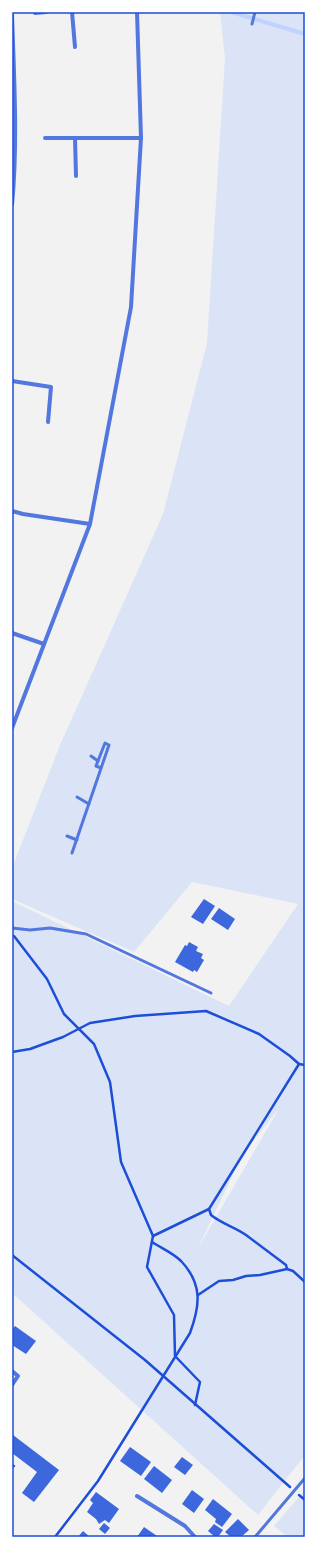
<svg xmlns="http://www.w3.org/2000/svg" width="317" height="1549" viewBox="0 0 317 1549" font-family="'Alegreya Sans',sans-serif">
<style>
.green{fill:#dbe4f7;fill-rule:evenodd}
.lines{fill:none;stroke-linecap:round;stroke-linejoin:round}
.stream{stroke:#bfd3fe;stroke-width:4}
.building{fill:#3d67dc}
.path{stroke:#1d4ed8;stroke-width:2.5}
.service{stroke:#5277de;stroke-width:3}
.minor{stroke:#5277de;stroke-width:4}
.neatline{fill:none;stroke:#1d4ed8;stroke-width:1.5}
</style>
<rect width="100%" height="100%" fill="#f2f2f2"/>
<!-- green -->
<g class="green">
<path d="M220 12H305V1455L258 1515 12 1293V901L229 1006 298 904 192 882 134 952 12 899V868L60 745 163 514 207 343 225 58ZM277 1111V1112L198 1248 243 1154Z"/>
<path d="M305 1490V1537H288L274 1526Z"/>
</g>
<g class="lines">
<!-- stream -->
<path class="stream" d="M231 12 305 34"/>
</g>
<!-- building -->
<g class="building">
<path d="M204 899 215 906 203 924 191 917Z"/>
<path d="M219 908 235 919 228 930 211 919Z"/>
<path d="M189 942 198 947 196 951 203 954 201 958 204 960 197 972 194 970 193 972 175 962 185 945 187 946Z"/>
<path d="M15 1326 36 1341 26 1354 12 1345V1330Z"/>
<path d="M13 1435 59 1470 34 1502 22 1493 37 1472 12 1453Z"/>
<path d="M130 1447 151 1462 141 1476 120 1461Z"/>
<path d="M182 1457 193 1465 185 1475 174 1467Z"/>
<path d="M154 1466 172 1480 162 1493 144 1479Z"/>
<path d="M192 1490 204 1499 194 1513 182 1504Z"/>
<path d="M96 1492 119 1509 109 1523 105 1520 99 1524 96 1519 87 1512 93 1503 90 1500Z"/>
<path d="M213 1499 232 1514 222 1527 215 1522 216 1519 205 1510Z"/>
<path d="M238 1519 249 1530 241 1537H231L225 1532Z"/>
<path d="M104 1523 110 1528 105 1534 99 1529Z"/>
<path d="M214 1524 223 1530 218 1537H215L208 1531Z"/>
<path d="M144 1527 157 1536 156 1537H137Z"/>
<path d="M83 1531 90 1537H78Z"/>
</g>
<g class="lines">
<!-- path -->
<g class="path">
<path d="M14 936 47 979 64 1014 94 1044 110 1082 121 1162 153 1236 147 1267 174 1315 175 1356 200 1382 195 1405"/>
<path d="M12 1052 30 1049 63 1037 90 1023 135 1016 206 1011 259 1034 290 1056 299 1064 209 1209 153 1236"/>
<path d="M299 1064 305 1065"/>
<path d="M209 1209 211 1215C222 1224 235 1227 246 1235L286 1265 287 1269"/>
<path d="M12 1255 145 1360 290 1487"/>
<path d="M198 1295 219 1281 233 1280 246 1276 260 1275 287 1269 293 1271 305 1282"/>
<path d="M12 1465 14 1466"/>
<path d="M299 1495 305 1500"/>
<path d="M55 1537 98 1481 190 1333C200 1306 203 1284 181 1261 173 1253 161 1248 152 1242"/>
</g>
<!-- service -->
<g class="service">
<path d="M252 24 255 12"/>
<path d="M91 756 98 761"/>
<path d="M77 797 89 804"/>
<path d="M67 836 77 840"/>
<path d="M72 853 109 745 105 743 96 766 101 768"/>
<path d="M12 928 30 930 50 928 86 934 211 993"/>
<path d="M255 1537 305 1478"/>
</g>
<!-- minor -->
<g class="minor">
<path d="M72 12 75 47"/>
<path d="M35 13 46 12"/>
<path d="M12 14C14 78 18 142 12 205"/>
<path d="M45 138H141"/>
<path d="M75 138 76 176"/>
<path d="M12 381 51 387 48 422"/>
<path d="M12 511 23 514 90 524"/>
<path d="M12 633 44 644"/>
<path d="M12 728 90 524 131 307 141 138 137 12"/>
<path d="M12 1371 18 1376 12 1385"/>
<path d="M137 1496 185 1526 195 1537"/>
</g>
</g>
<!-- border -->
<rect width="317" height="1549" fill="none" stroke="#ffffff" stroke-width="26"/>
<rect x="13" y="13" width="291" height="1523" class="neatline"/>
</svg>
